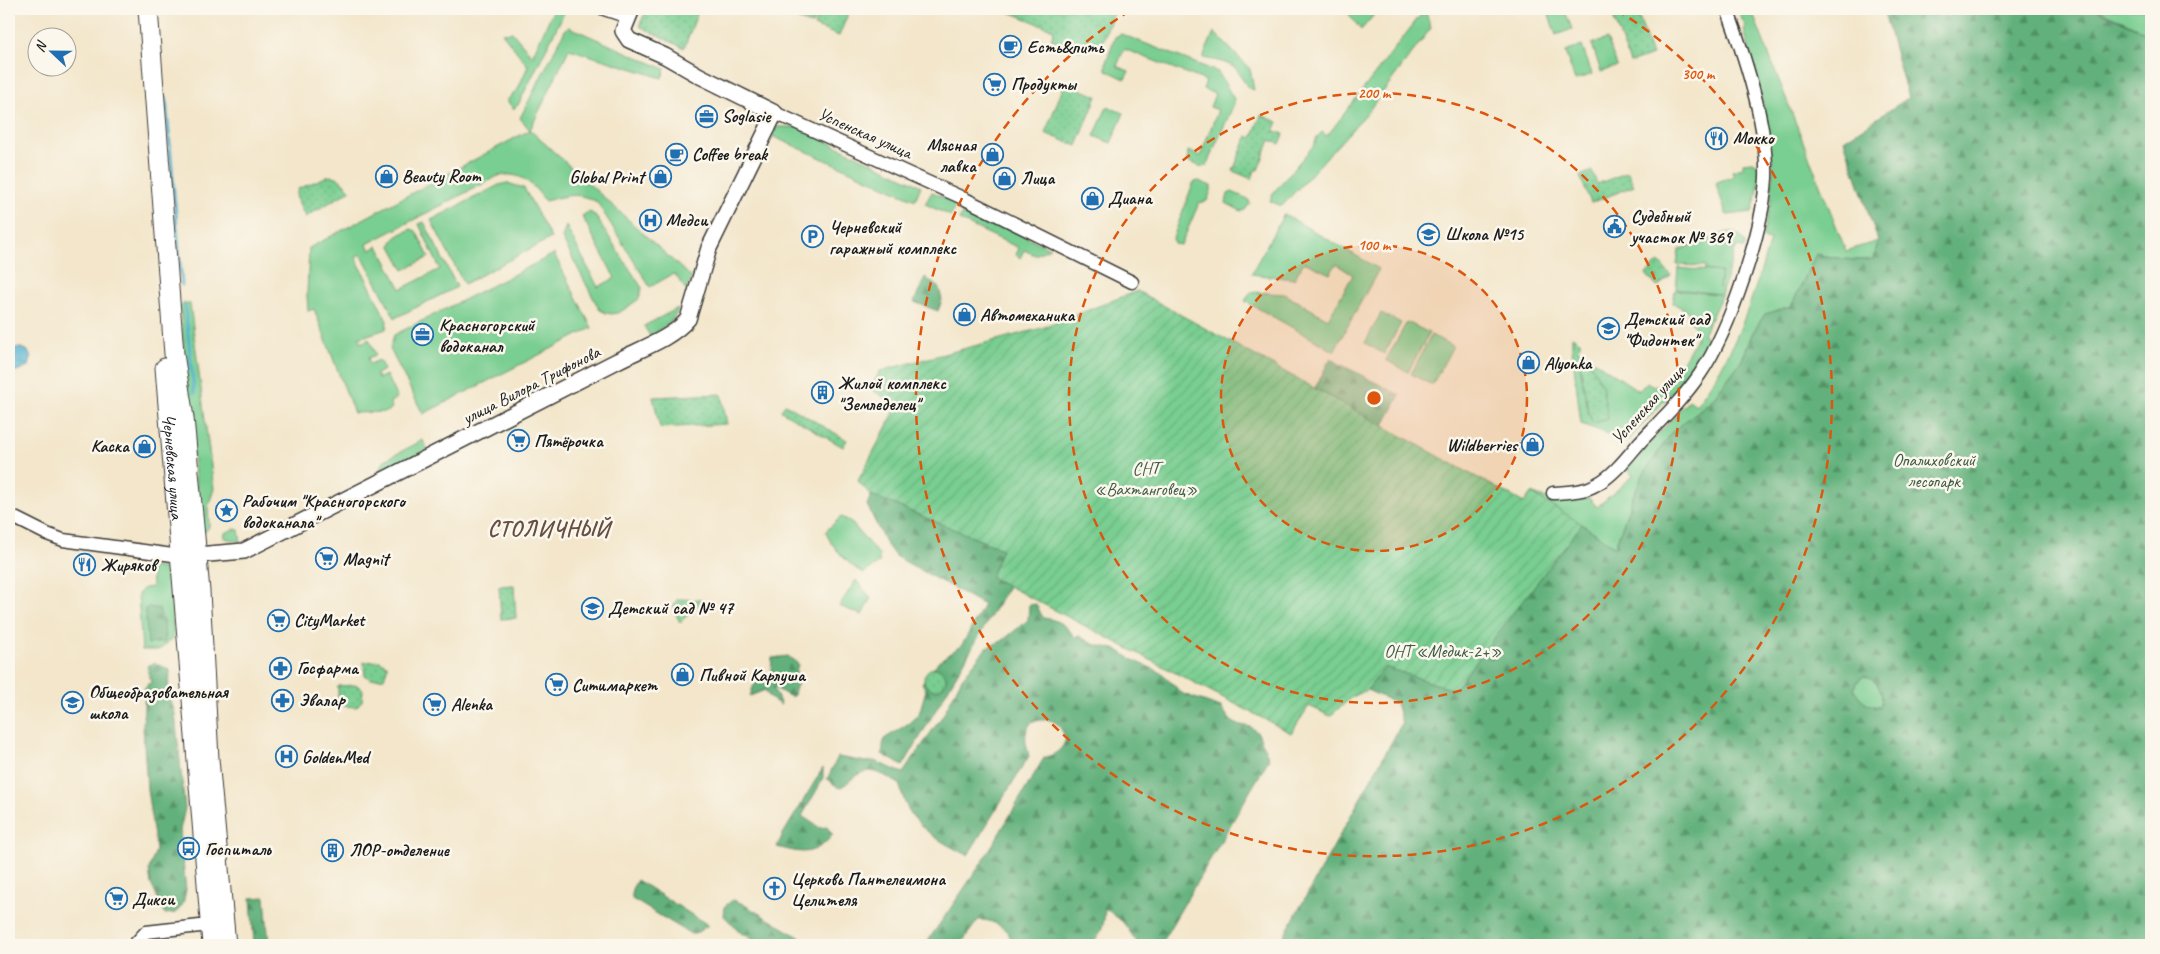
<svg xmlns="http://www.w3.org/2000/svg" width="2160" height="954" viewBox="0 0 2160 954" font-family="Caveat,sans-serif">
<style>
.grass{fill:#79ce91;stroke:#4a7556;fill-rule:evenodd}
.forest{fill:url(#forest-firs);stroke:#3f664c;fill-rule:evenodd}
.park{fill:url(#park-dots);stroke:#4a7556}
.garden{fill:url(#garden-furrows);stroke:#4a7556}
.water{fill:url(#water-ripples);stroke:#366676}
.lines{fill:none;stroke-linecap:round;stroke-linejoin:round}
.stream{stroke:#51b0d0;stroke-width:3}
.minor-casing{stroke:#3c3a36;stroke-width:15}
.tertiary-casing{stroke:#3c3a36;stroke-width:18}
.primary-casing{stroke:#3c3a36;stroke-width:21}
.minor{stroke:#fff;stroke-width:12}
.tertiary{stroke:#fff;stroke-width:15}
.primary{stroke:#fff;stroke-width:19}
.ring{fill:none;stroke:#de560d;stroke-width:2.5;stroke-dasharray:9 6}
.labels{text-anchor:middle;stroke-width:5;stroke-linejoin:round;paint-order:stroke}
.poi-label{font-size:18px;font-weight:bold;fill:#1c1c1c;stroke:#fbf7ec;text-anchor:start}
.street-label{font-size:18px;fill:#1c1c1c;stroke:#fbf7ec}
.park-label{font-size:18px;fill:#3d5a45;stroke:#fbf7ec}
.district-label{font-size:22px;font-weight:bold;letter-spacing:1px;fill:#674f42;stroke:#fbf7ec}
.centre{fill:#de560d;stroke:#fbf7ec;stroke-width:2.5}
.ring-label{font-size:15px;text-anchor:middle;font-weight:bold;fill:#de560d;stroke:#fbf7ec;stroke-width:5;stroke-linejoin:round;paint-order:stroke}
</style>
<defs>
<pattern id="forest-firs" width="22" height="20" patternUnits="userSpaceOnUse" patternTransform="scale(1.25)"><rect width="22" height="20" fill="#62b17b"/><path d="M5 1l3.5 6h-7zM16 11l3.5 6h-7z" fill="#508f64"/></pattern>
<pattern id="park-dots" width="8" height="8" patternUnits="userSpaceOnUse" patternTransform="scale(1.25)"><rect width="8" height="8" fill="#79ce91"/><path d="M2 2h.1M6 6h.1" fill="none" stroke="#68b07c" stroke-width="1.8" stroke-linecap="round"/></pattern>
<pattern id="garden-furrows" width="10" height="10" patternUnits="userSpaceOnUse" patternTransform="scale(1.25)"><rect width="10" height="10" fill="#79ce91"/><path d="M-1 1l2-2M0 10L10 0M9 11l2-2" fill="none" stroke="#68b07c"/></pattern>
<pattern id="water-ripples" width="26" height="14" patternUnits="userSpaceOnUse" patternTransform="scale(1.25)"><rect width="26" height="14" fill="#51b0d0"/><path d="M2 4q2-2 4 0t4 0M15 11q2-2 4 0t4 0" fill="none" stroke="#428ea8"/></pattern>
</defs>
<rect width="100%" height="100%" fill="#fbf7ec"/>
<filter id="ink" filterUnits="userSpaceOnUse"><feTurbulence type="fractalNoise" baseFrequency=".02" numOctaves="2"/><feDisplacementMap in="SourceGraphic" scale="10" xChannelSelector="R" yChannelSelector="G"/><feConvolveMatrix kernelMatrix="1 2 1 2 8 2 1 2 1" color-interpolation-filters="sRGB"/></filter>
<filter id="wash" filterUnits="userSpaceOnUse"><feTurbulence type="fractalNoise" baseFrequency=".0096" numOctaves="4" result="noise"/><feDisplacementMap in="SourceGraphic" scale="20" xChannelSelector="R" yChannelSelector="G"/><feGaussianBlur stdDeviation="1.12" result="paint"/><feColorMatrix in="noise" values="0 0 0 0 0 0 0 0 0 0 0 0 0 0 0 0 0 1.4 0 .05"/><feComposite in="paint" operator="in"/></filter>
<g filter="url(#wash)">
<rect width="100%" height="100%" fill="#f3e6cb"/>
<!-- grass -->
<g class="grass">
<path d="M554 9H566L518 105 513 109 507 100 518 89 528 66 502 33 512 32 532 56Z"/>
<path d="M792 9H819L812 25 789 16Z"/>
<path d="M1345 9H1379L1361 30Z"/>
<path d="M1421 9H1425L1431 28 1367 113 1282 206 1270 201 1273 193 1314 145 1317 137 1322 132 1327 136 1422 13Z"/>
<path d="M1547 9H1564L1572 29 1556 35Z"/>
<path d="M1739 9H1751L1846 251 1878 241 1874 259C1854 262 1835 258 1816 254L1791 307 1765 314 1752 334 1742 360 1712 400 1672 432 1643 475 1633 496 1615 547 1531 493C1553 502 1566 500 1589 498L1597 507 1633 476 1627 469 1689 400 1696 405C1734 357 1753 299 1770 240L1762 238 1771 200 1773 167 1762 100 1744 30 1746 26 1740 16Z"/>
<path d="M2095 9H2151V35L2100 10Z"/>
<path d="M569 27 665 69 662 78 569 49 530 130 692 278 686 290 677 277 673 274 650 287 597 202C576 191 566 196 545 201 532 183 521 171 498 176L367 244 370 250 378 246 401 289 440 269 419 224 424 222 457 287 395 318 363 257 359 254 356 258 387 321 386 329 359 338 361 343 369 339 376 355 368 358 370 364 379 360 384 370 376 374 378 379 386 375 397 398 390 402 392 408 386 412 354 413 314 309 308 311 307 295 309 248 530 130 520 118 565 30Z"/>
<path d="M1214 32 1250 69 1254 90C1244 87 1243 78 1237 70 1230 62 1213 60 1203 58Z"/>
<path d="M1121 34 1218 72 1234 99V104L1206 166 1202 167 1187 161 1188 151 1200 156 1218 110 1210 107 1215 94 1203 89 1206 81 1124 49 1117 66 1129 71 1125 79 1106 70V62L1115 37Z"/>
<path d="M1607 39 1617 66 1601 72 1592 44Z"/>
<path d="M1582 46 1592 74 1575 80 1565 52Z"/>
<path d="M1107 107 1124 113 1111 143 1094 136Z"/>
<path d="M776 127H797L921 186 915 200 772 136Z"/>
<path d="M1752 162 1757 164C1763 178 1756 198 1752 212L1728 215 1726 214 1716 184 1717 182 1734 176 1732 171 1743 168V163Z"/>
<path d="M1199 181 1211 186V191L1207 201 1199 203 1181 245 1174 244 1173 238 1192 186 1194 182Z"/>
<path d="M507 183 524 188 551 238 464 284 431 220 499 185Z"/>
<path d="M932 192 956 203 951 216 925 204Z"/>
<path d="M1232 192 1248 199 1250 203 1245 210 1241 211 1226 203 1228 194Z"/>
<path d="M965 207 1050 248 1035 255 1024 250 1020 258 1016 255 1019 248 959 220Z"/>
<path d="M588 212 592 213 596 217 642 288 639 299C625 308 615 321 599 309L562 238 566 226 598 287 615 278 582 216Z"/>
<path d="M1284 214 1379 269 1334 351 1245 301 1251 292 1284 294 1328 319 1353 275 1336 264 1330 274 1304 262 1294 279 1251 274Z"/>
<path d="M411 229 416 231 429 257 404 270 391 246C392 236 404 233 411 229Z"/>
<path d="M1728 232C1737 233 1743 236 1745 245L1744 248 1736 247 1719 301 1703 335 1709 338 1690 373 1628 441 1581 424 1572 349V336L1581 342 1578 350 1639 391 1647 382C1651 385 1657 388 1662 385 1673 381 1693 346 1697 335L1695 328 1687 316 1689 312 1673 303 1675 290 1719 294 1676 289 1678 268 1721 272 1719 288 1721 272 1705 270V266L1677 265 1679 250ZM1579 361 1608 418V419L1593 423 1589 415Z"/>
<path d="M554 254 592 328 423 414 390 349 394 335Z"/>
<path d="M184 303 190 304 214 489 208 507 209 527 205 532H200L180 307Z"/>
<path d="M678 308C676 321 661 329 650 336L644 326Z"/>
<path d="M1381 313 1401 323 1384 354 1365 343Z"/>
<path d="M1407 322 1429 333 1408 372 1386 360Z"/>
<path d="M1431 335 1453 346 1432 385 1411 374Z"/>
<path d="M423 440 427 450 374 478 385 460Z"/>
<path d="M235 501 237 518H225L222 515 221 508 227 502Z"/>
<path d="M841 517 850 521 879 555V563L864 573C853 570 827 542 826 531Z"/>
<path d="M234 529 239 530 241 542 224 538 225 533Z"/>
<path d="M151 567 170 569 174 637 159 650H142L138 594 144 588 152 587Z"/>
<path d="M856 580 871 598 862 615 839 606Z"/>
<path d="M1864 676C1879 681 1885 692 1880 707 1868 706 1860 700 1854 689L1858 681Z"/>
</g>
<!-- forest -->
<g class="forest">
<path d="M1883 9H2095L2151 35V945H1279L1402 723 1396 703 1367 690 1385 667 1454 690 1582 524 1615 547 1633 496 1643 475 1672 432 1712 400 1742 360 1752 334 1765 314 1791 307 1816 254C1835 258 1854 262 1874 259L1878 241 1844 140 1908 98ZM1864 676C1879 681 1885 692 1880 707 1868 706 1860 700 1854 689L1858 681Z"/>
<path d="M925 277 939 288 942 300 938 311 914 302Z"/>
<path d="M1330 359 1400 395 1383 427 1315 388Z"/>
<path d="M871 495 1002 549 991 577 1009 585 903 766 882 754 884 739 909 723 919 714 926 690 922 683 939 661 962 645 984 605 895 556 886 544 867 505Z"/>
<path d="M1036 604 1043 618C1058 619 1066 626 1075 637L1079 636 1093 644 1118 650 1131 659 1160 672 1183 694 1221 707 1230 720 1236 724 1251 727 1258 733 1269 759 1160 945H1139L1123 922 1105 908C1104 923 1103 936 1088 945H1010L1012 942C1009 928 992 919 978 920L960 945H925L983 861 1044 758C1055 754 1062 751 1066 739 1058 720 1053 717 1032 722 1022 733 1026 743 1029 756L968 855C945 845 919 830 907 807 903 800 902 791 899 784 887 777 873 766 859 774 851 778 848 784 839 788L827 779 838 757 866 762 874 761 903 773 943 715 962 678 987 647 1002 641 1028 620 1029 605Z"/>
<path d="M149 607 159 609 164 624 165 642 148 644 145 609Z"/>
<path d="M788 656 798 664 794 679 800 680 795 689 794 695 791 697 773 687 781 705 770 698 765 690 750 696 753 687 760 677 769 682 774 679 771 672 772 658Z"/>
<path d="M155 663 170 670 168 690 175 714 185 808 180 830 186 890 183 904 176 913 165 914 151 884 149 869 156 850 147 789 143 727 145 687 151 682 147 666Z"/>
<path d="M823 768V779L802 816 820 828 827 827 833 835C813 856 804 854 777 847L783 834Z"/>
<path d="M637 880 708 925 695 934H691L632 899V889Z"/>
<path d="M265 897 269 945H254L251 898Z"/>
<path d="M733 900 741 903 813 945H763L741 933 724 916 725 906Z"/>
</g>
<!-- park -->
<g class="park">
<path d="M647 9H699L684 48 641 27 640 24Z"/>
<path d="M821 9H850L839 36 814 26Z"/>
<path d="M1002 9H1115L1100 48 1083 41 1080 51 1051 39 1054 30Z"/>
<path d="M1610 9H1636L1652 55 1630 63Z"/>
<path d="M1065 83 1097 96 1077 146 1045 133Z"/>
<path d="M1261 115 1278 122 1274 131 1284 134 1280 144 1270 140 1258 170H1255L1252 179 1233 171 1247 136 1252 138Z"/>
<path d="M1592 171 1597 184 1628 172 1634 186 1591 203 1580 176Z"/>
<path d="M328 176 337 177 351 190 305 217 296 196 298 189Z"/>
<path d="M1659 262 1671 276 1657 287 1646 274Z"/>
<path d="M1588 359 1602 385 1608 419 1593 423 1589 415 1579 360Z"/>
<path d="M721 394 727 424 660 428 653 397Z"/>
<path d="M785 404 847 440 843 447 781 411Z"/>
<path d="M514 585 516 618 501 619 499 586Z"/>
<path d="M678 599 704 600 680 622C676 615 670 606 678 599Z"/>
<path d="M380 661 388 666 384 678 370 679 365 675 364 662Z"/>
<circle cx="935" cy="679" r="11"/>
<path d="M357 685 363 690 362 701 356 707 343 706 338 701V686Z"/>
</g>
<!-- garden -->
<path class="garden" d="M1137 291 1524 503 1531 493 1582 524 1454 690 1385 667 1367 690 1352 697 1330 716 1309 706 1291 733 991 577 1002 549 871 495 858 481 898 405 870 389 880 371 1042 328Z"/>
<!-- water -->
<path class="water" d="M9 348H21L28 351 31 358 29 367 9 373Z"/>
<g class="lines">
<!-- stream -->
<g class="stream">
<path d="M166 98 182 285"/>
<path d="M185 305 194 393"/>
</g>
</g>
</g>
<g filter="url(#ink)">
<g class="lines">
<defs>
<g id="minor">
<path d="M604 9 628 17"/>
<path d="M775 113 965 199 1132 282"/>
<path d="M1553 493C1567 492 1585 492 1597 484 1614 475 1628 456 1640 442 1661 420 1683 399 1700 374 1730 330 1763 231 1766 178 1768 126 1745 57 1727 9"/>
<path d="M9 515 47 534 63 540 180 556"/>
<path d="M134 945 146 932 218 924"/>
</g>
<path id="tertiary" d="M185 556 244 551 617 361C640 349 671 339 688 319L709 248 775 113 700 76 665 56 629 40 623 31 632 9"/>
<g id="primary">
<path d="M148 9 174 354 184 418 200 591 209 759 226 945"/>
<path id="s1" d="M165 368 212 945"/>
</g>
</defs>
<!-- minor casing -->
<use href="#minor" class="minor-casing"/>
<!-- tertiary casing -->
<use href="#tertiary" class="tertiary-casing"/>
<!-- primary casing -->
<use href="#primary" class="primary-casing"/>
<!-- minor -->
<use href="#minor" class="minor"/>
<!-- tertiary -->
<use href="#tertiary" class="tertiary"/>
<!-- primary -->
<use href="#primary" class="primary"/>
</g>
</g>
<!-- distance rings -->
<circle cx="1374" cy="398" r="153" fill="#de560d" fill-opacity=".12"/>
<g class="ring">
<circle cx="1374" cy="398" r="153"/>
<circle cx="1374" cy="398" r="305"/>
<path d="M1617 10A458 458 0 1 1 1131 10"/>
</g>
<!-- icons -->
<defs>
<symbol id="cafe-ring" viewBox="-11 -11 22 22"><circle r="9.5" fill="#fbf7ec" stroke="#1f6fb2" stroke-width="1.5"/><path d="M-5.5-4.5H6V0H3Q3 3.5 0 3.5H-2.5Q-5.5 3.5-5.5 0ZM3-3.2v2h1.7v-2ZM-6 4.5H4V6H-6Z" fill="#1f6fb2"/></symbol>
<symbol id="supermarket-ring" viewBox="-11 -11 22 22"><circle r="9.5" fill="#fbf7ec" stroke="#1f6fb2" stroke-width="1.5"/><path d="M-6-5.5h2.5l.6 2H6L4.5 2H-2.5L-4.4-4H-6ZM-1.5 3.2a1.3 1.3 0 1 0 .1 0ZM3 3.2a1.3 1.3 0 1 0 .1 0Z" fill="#1f6fb2"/></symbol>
<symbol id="office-ring" viewBox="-11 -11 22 22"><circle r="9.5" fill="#fbf7ec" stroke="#1f6fb2" stroke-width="1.5"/><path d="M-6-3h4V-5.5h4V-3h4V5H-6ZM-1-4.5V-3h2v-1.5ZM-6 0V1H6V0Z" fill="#1f6fb2"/></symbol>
<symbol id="restaurant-ring" viewBox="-11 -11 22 22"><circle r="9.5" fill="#fbf7ec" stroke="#1f6fb2" stroke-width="1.5"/><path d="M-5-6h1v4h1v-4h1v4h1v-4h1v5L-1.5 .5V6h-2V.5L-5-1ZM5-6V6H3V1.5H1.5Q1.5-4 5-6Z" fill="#1f6fb2"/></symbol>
<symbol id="shop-ring" viewBox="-11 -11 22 22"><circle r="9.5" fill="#fbf7ec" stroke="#1f6fb2" stroke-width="1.5"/><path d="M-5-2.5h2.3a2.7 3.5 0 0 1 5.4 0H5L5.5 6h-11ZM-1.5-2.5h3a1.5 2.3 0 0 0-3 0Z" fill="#1f6fb2"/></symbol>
<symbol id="hospital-ring" viewBox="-11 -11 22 22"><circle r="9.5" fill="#fbf7ec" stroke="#1f6fb2" stroke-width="1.5"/><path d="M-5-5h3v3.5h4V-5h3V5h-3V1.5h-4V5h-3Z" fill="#1f6fb2"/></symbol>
<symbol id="civic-ring" viewBox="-11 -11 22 22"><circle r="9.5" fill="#fbf7ec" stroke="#1f6fb2" stroke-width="1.5"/><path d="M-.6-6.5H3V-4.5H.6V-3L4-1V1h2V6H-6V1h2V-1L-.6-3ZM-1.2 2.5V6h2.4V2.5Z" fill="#1f6fb2"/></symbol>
<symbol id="school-ring" viewBox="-11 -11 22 22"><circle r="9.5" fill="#fbf7ec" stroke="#1f6fb2" stroke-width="1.5"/><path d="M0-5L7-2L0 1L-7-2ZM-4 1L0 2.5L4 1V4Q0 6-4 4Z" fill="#1f6fb2"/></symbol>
<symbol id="parking-ring" viewBox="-11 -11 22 22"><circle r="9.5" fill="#fbf7ec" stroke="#1f6fb2" stroke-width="1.5"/><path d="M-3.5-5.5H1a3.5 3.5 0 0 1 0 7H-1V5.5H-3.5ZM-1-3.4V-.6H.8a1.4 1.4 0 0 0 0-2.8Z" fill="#1f6fb2"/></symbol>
<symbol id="building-ring" viewBox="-11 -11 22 22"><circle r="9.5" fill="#fbf7ec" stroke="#1f6fb2" stroke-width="1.5"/><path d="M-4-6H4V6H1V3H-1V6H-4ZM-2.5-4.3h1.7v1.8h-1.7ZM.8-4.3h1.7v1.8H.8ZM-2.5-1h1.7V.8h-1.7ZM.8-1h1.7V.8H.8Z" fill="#1f6fb2"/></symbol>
<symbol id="sight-ring" viewBox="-11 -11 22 22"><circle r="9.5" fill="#fbf7ec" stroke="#1f6fb2" stroke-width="1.5"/><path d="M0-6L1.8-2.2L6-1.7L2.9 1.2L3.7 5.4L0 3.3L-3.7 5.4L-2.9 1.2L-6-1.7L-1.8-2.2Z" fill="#1f6fb2"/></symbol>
<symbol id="pharmacy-ring" viewBox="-11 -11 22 22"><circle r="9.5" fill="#fbf7ec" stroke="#1f6fb2" stroke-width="1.5"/><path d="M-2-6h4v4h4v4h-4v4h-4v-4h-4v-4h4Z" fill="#1f6fb2"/></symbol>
<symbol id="bus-ring" viewBox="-11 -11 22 22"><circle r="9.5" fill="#fbf7ec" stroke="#1f6fb2" stroke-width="1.5"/><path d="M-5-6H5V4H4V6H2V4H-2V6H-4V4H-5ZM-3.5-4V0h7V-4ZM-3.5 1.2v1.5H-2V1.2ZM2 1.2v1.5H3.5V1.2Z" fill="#1f6fb2"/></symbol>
<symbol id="church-ring" viewBox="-11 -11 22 22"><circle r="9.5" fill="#fbf7ec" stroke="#1f6fb2" stroke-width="1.5"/><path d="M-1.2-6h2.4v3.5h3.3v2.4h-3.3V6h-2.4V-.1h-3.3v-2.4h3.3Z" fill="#1f6fb2"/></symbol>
</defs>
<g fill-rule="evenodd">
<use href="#cafe-ring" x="998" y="34" width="25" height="25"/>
<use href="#supermarket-ring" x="982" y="72" width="25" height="25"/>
<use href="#office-ring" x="694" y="104" width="25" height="25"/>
<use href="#restaurant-ring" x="1704" y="126" width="25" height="25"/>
<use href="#cafe-ring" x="664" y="142" width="25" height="25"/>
<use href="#shop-ring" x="980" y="142" width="25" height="25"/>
<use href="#shop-ring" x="374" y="164" width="25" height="25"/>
<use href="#shop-ring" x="648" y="164" width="25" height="25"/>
<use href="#shop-ring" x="992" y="166" width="25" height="25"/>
<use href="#shop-ring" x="1080" y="186" width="25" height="25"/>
<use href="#hospital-ring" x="638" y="208" width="25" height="25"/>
<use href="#civic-ring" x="1602" y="214" width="25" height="25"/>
<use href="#school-ring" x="1416" y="222" width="25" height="25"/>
<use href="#parking-ring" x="800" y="224" width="25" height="25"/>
<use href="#shop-ring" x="952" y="302" width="25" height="25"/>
<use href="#school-ring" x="1596" y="316" width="25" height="25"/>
<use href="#office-ring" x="410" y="322" width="25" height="25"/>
<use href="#shop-ring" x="1516" y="350" width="25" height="25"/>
<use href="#building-ring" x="810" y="380" width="25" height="25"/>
<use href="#supermarket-ring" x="506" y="428" width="25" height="25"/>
<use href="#shop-ring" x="1520" y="432" width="25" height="25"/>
<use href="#shop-ring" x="132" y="434" width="25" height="25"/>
<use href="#sight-ring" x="214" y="498" width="25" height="25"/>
<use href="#supermarket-ring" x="314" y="546" width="25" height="25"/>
<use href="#restaurant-ring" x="72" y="552" width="25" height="25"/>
<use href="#school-ring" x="580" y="596" width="25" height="25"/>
<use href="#supermarket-ring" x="266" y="608" width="25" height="25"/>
<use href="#pharmacy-ring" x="268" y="656" width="25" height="25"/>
<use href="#shop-ring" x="670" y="662" width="25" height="25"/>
<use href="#supermarket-ring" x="544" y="672" width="25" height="25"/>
<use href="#pharmacy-ring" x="270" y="688" width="25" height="25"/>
<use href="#school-ring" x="60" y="690" width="25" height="25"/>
<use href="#supermarket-ring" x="422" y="692" width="25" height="25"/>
<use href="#hospital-ring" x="274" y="744" width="25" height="25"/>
<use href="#bus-ring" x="176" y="836" width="25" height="25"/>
<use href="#building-ring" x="320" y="838" width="25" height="25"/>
<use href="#church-ring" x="762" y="876" width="25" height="25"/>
<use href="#supermarket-ring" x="104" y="886" width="25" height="25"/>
</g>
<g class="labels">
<!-- poi labels -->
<g class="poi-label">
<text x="1027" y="53">Есть&amp;пить</text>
<text x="1011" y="90">Продукты</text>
<text x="722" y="122">Soglasie</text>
<text x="1733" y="144">Мокко</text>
<text x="976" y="151" text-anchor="end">Мясная<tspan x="976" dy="21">лавка</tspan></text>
<text x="692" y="160">Coffee break</text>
<text x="402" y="182">Beauty Room</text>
<text x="644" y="183" text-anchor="end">Global Print</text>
<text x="1020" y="184">Лица</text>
<text x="1108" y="204">Диана</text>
<text x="1631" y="222">Судебный<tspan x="1631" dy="21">участок № 369</tspan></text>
<text x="666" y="226">Медси</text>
<text x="829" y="233">Черневский<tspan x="829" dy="21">гаражный комплекс</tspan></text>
<text x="1445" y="240">Школа №15</text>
<text x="980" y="321">Автомеханика</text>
<text x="1624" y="325">Детский сад<tspan x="1624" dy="21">"Фидонтек"</tspan></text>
<text x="439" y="331">Красногорский<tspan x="439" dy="21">водоканал</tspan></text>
<text x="1544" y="369">Alyonka</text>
<text x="838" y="389">Жилой комплекс<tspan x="838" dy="21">"Земледелец"</tspan></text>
<text x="534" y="447">Пятёрочка</text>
<text x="1517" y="451" text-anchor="end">Wildberries</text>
<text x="129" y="452" text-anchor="end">Каска</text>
<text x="242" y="507">Рабочим "Красногорского<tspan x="242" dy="21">водоканала"</tspan></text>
<text x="343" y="565">Magnit</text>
<text x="101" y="571">Жиряков</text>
<text x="608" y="614">Детский сад № 47</text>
<text x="294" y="626">CityMarket</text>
<text x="297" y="674">Госфарма</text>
<text x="699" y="681">Пивной Карлуша</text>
<text x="572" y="691">Ситимаркет</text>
<text x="89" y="698">Общеобразовательная<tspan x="89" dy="21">школа</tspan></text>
<text x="299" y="706">Эвалар</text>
<text x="451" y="710">Alenka</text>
<text x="302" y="763">GoldenMed</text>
<text x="205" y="855">Госпиталь</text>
<text x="349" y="856">ЛОР-отделение</text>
<text x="791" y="885">Церковь Пантелеимона<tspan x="791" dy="21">Целителя</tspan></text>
<text x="132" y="905">Дикси</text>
</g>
<!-- street labels -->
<g class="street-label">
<text transform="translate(865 133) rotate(24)" y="6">Успенская улица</text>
<text transform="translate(531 385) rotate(-27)" y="6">улица Вилора Трифонова</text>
<text transform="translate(1648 404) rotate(-48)" y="6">Успенская улица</text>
<text dy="6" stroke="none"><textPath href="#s1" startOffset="99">Черневская улица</textPath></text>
</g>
<!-- park labels -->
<g class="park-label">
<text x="1934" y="466">Опалиховский<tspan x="1934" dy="21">лесопарк</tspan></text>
<text x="1146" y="474">СНТ<tspan x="1146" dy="21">«Вахтанговец»</tspan></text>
<text x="1443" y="657">ОНТ «Медик-2+»</text>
</g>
<!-- district labels -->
<g class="district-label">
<text x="549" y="536">СТОЛИЧНЫЙ</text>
</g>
</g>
<circle cx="1374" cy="398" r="8" class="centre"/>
<g class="ring-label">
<text x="1698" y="79">300 m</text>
<text x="1374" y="98">200 m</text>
<text x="1374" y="250">100 m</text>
</g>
<!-- margin -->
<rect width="2160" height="954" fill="none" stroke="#fbf7ec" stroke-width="30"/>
<!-- north arrow -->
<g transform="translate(52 52) rotate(292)"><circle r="24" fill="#fbf7ec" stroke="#a29f99"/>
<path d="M0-4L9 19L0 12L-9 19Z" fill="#1f6fb2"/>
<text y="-8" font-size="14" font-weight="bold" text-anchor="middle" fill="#1c1c1c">N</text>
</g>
</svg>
